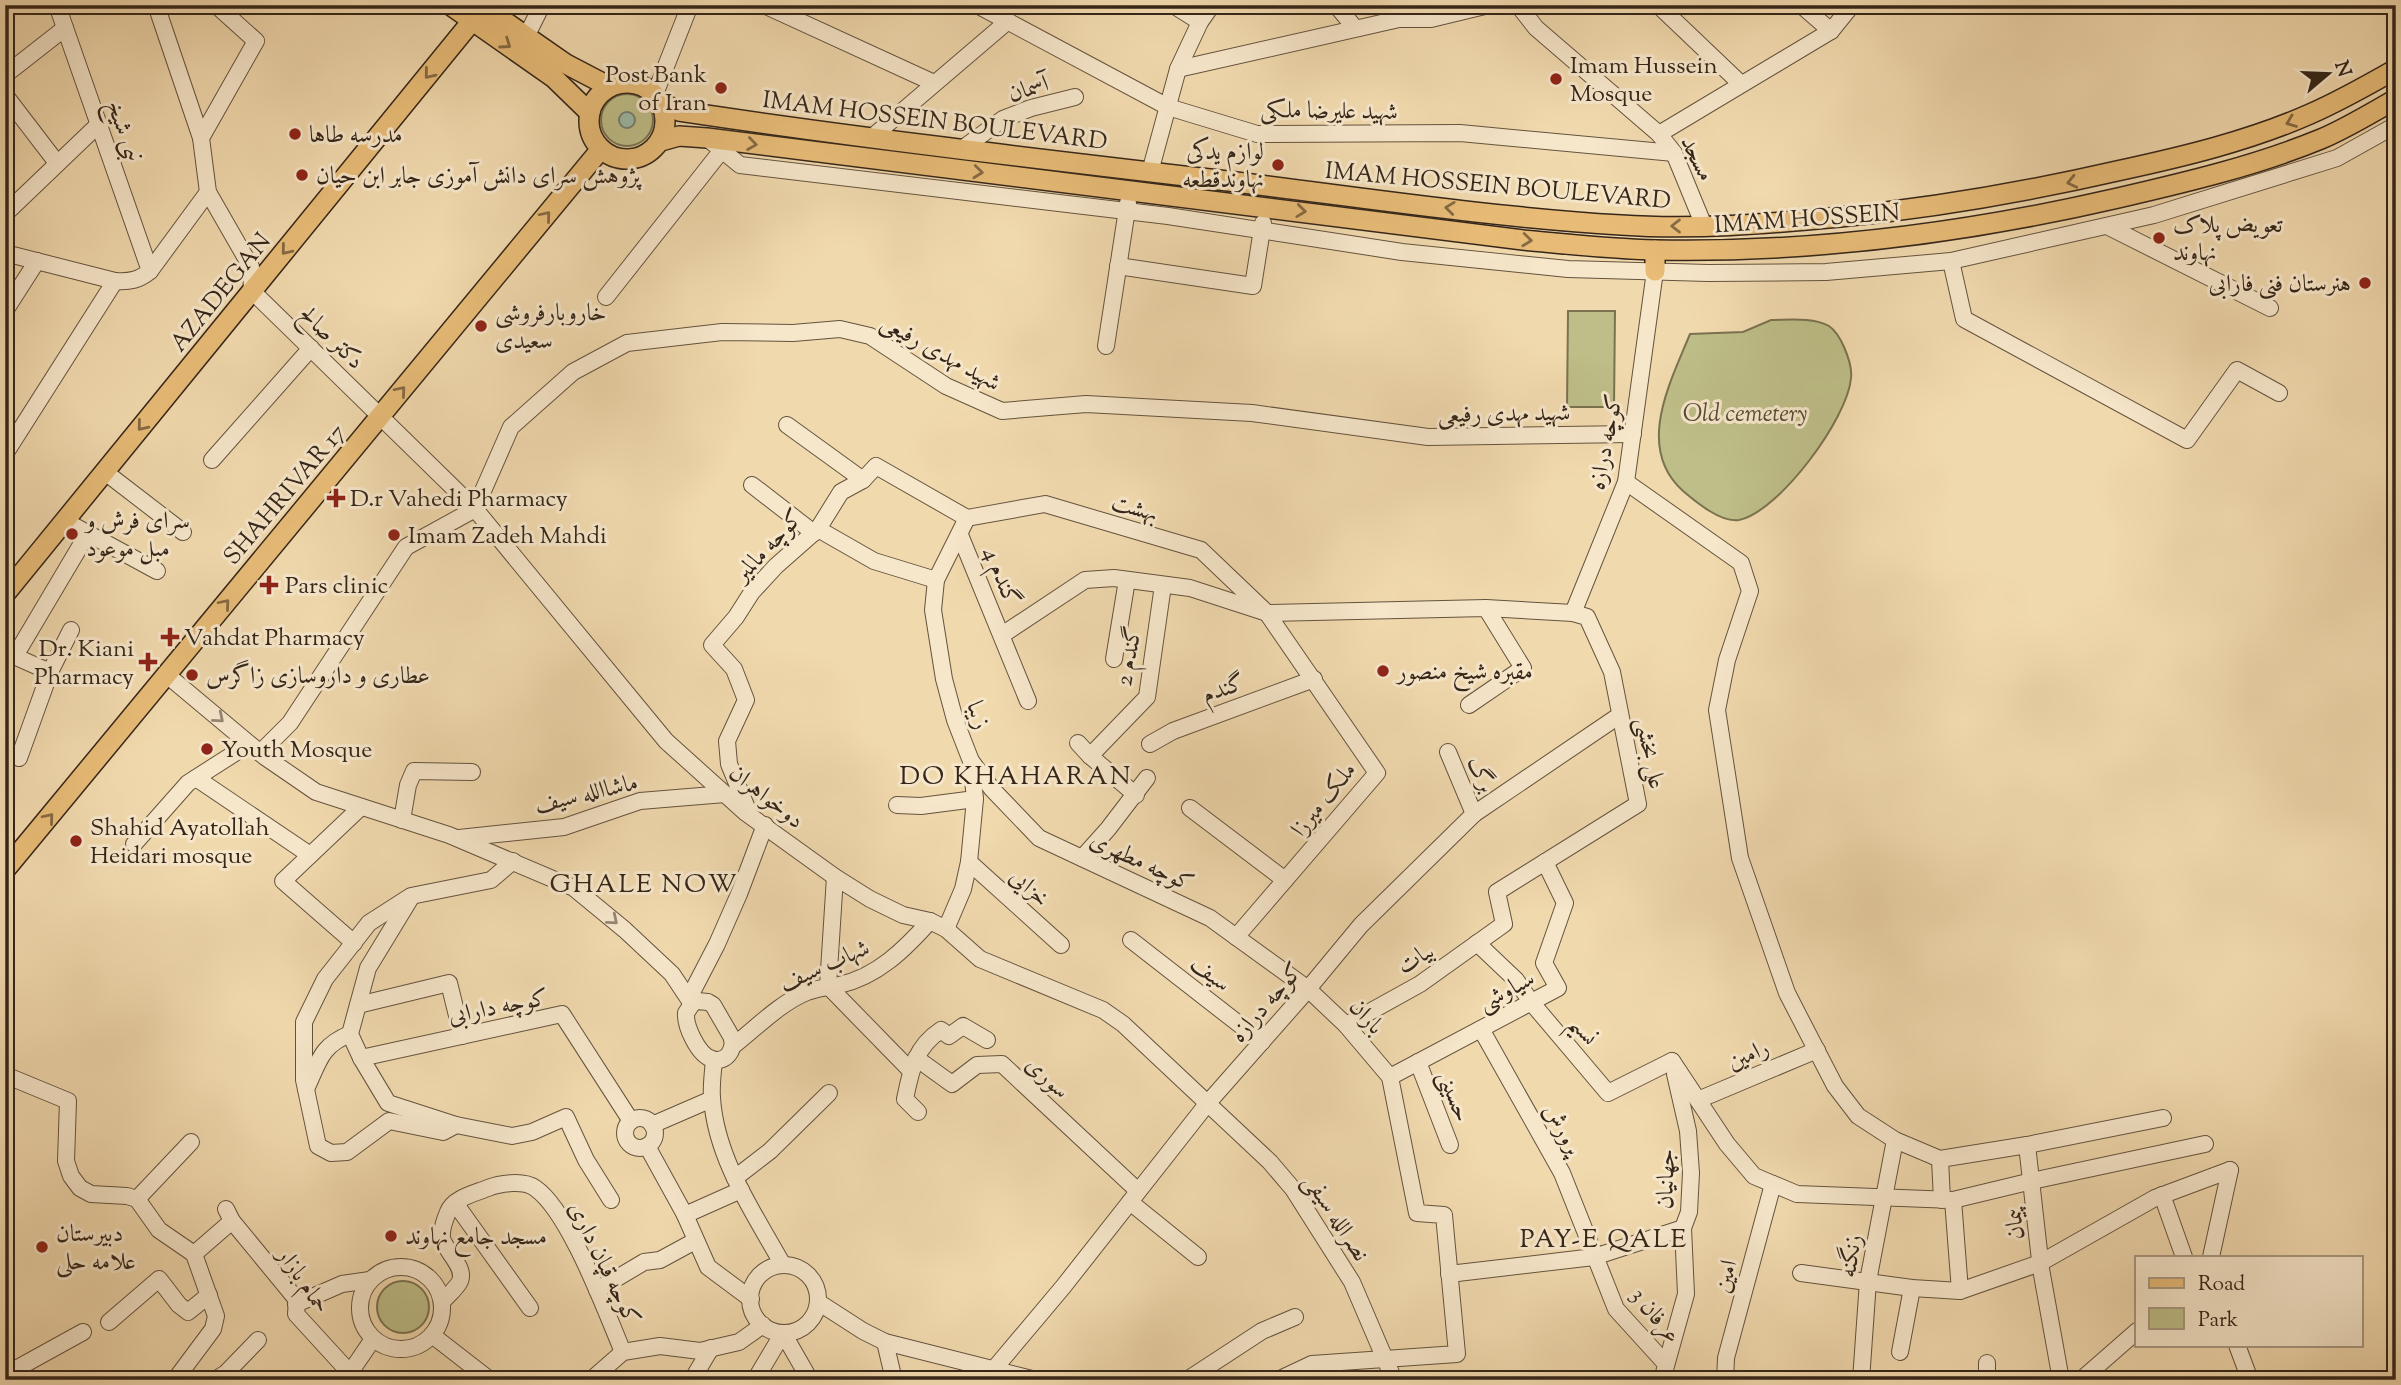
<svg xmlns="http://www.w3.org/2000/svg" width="2401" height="1385" viewBox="0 0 2401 1385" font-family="'Sorts Mill Goudy',Amiri,serif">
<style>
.green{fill:#bebe88;stroke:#7a7250;stroke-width:2}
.water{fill:#9bbaa8;stroke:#727f6f;stroke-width:2}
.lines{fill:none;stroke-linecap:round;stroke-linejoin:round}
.minor-casing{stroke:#64533e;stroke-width:18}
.major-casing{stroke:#352619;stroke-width:22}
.minor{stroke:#f6e6ca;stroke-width:16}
.major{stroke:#e8bc77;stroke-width:19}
.oneway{stroke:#866a43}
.oneway2{stroke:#968672}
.poi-dot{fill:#8f2418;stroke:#f6e6ca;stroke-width:2.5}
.labels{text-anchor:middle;stroke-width:6;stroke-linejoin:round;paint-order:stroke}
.poi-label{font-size:24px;fill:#352619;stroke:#f6e6ca;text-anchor:start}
.street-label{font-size:24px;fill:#352619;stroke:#f6e6ca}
.park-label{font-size:24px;font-style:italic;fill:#574c35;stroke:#f6e6ca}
.neighbourhood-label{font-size:26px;letter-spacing:2px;fill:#352619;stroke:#f6e6ca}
</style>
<rect width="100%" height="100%" fill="#f1d9ae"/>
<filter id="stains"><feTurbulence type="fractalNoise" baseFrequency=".00286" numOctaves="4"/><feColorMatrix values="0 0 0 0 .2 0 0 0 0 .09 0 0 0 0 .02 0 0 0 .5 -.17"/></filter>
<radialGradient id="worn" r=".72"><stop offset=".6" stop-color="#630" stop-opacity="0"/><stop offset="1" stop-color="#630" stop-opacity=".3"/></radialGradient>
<!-- green -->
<g class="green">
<circle cx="627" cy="120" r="26"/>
<path d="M1568 311H1615L1614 407H1567Z"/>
<path d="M1771 320C1788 320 1813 317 1829 326 1836 331 1841 340 1844 347 1848 356 1852 369 1851 378 1848 418 1779 512 1739 520 1721 523 1696 502 1683 491 1635 448 1670 383 1690 334L1743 332Z"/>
<circle cx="403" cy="1307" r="26"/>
</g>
<!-- water -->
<circle class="water" cx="627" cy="120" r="8"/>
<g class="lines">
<defs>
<g id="minor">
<path d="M57 5 150 271"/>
<path d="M156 5 201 138"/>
<path d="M216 5 256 41 201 138 208 192 251 267 252 291 475 509 666 741 746 813 835 877 870 899 903 915 930 921 946 929 980 959 1103 1010 1123 1024 1270 1162 1293 1189 1352 1282 1394 1380"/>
<path d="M764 5 934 83"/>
<path d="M977 5 1168 107 1257 134 1460 133 1674 153"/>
<path d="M1173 5 1200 22"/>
<path d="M1336 5 1355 28"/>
<path d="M1518 5 1536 28 1659 134 1674 153 1704 226"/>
<path d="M1658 5 1741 84"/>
<path d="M1801 5 1831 31"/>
<path d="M526 37 542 5"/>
<path d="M1178 69 1399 19H1431L1489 5"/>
<path d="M5 75 65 28"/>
<path d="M655 94 690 5"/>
<path d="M5 95 57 163"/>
<path d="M1659 134 1831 31 1852 5"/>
<path d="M707 138 740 165 1168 216 1402 252 1568 269 1708 273 1826 272 1951 261 2154 215 2337 158 2396 125"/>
<path d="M871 138 1008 21"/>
<path d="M962 149 1003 119 1031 108 1075 97"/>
<path d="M1150 172 1178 69 1200 22 1212 5"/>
<path d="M5 214 99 124"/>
<path d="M2107 226 2270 308"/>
<path d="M5 253 115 281C130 282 139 280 150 271L208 192"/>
<path d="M1951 261 1964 319 2187 440 2237 370 2279 393"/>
<path d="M1118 266 1253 286 1263 223"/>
<path d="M606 297 722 150"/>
<path d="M5 311 37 261"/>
<path d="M1106 346 1128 203"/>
<path d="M787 425 863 480"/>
<path d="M5 454 115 281"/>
<path d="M212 460 311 348"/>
<path d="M105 472 183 532"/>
<path d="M1626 482 1741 563 1750 591 1727 660 1717 710 1740 858 1787 993 1835 1086 1858 1116 1895 1140 1940 1159 2027 1145 2163 1118"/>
<path d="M752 485 814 533"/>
<path d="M967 518 1045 504 1201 550 1267 613 1377 773 1236 937"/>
<path d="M65 521 157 571"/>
<path d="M818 529 874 561 936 580"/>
<path d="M960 535 1028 701"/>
<path d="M1573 613 1626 482 1655 271"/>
<path d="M1002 635 1085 580 1114 578 1190 588 1267 613 1486 608 1573 613 1587 617 1612 672 1638 804 1497 892 1504 924 1420 984 1346 1025"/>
<path d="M7 653 50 672"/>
<path d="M15 656 88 533"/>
<path d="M1114 659 1127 580"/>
<path d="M167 675 265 757 316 792 449 835 574 888 625 930 672 974 692 1004"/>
<path d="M1469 705 1523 668 1486 608"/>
<path d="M1078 743 1090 756 1136 795"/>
<path d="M1150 744 1173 731 1314 679"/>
<path d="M1448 752 1474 814"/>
<path d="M260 753 290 723 406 547 475 509 511 427 573 372 627 343 722 332 793 333 840 329 870 336 946 386 1002 411 1086 404 1252 413 1428 437 1633 434"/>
<path d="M1090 756 1147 697 1163 585"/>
<path d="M19 758 50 672 71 630"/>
<path d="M971 761 992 789 1039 838 1210 918 1308 989 1346 1025 1390 1077 1417 1213 1444 1215 1457 1354 1312 1364 1278 1380"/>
<path d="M196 778 310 855"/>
<path d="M897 805 921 806 975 799"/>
<path d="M1190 808 1285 880"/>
<path d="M749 813 729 764 727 741 746 700 734 669 712 645 736 617 752 592 776 566 818 529 841 492 863 480 876 466 967 518"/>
<path d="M402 820 408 785 414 771 472 772"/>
<path d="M459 838 564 827 640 801 725 794"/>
<path d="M134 844 188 783 249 744"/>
<path d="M1082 858 1108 829 1147 778"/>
<path d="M969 862 1061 945"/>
<path d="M835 877 828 986 911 1071"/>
<path d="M410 899 368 968 350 1034 361 1058 388 1103 456 1125 512 1136 532 1132 566 1117 586 1160 611 1200"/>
<path d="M946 929 963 889 969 862 975 799 971 761 955 720 944 679 933 610 936 580 967 518"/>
<path d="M1131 940 1262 1042"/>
<path d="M354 943 283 881 361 807"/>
<path d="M1477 943 1516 980 1531 1002 1608 1093 1672 1061"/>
<path d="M689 998 717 944 739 894 765 825"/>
<path d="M697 1001 708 1002 713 1005 731 1036C736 1048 727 1064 712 1059 698 1055 685 1026 686 1013L692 1004Z"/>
<path d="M358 1005 449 983 462 1036"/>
<path d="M1481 1029 1562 1173 1616 1309 1666 1364"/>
<path d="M733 1046C756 1028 780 1003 807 992 818 988 828 987 839 985 877 977 905 949 930 921"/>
<path d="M361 1058 562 1014 631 1121"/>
<path d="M916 1058 952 1084 977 1065 1002 1064 1138 1191"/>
<path d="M714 1060C713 1072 711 1085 712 1098 716 1159 754 1213 783 1265"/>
<path d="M1672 1061 1727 1144 1754 1176 1797 1194 1953 1200 2032 1181 2205 1144"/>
<path d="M1418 1062 1450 1145"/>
<path d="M5 1075 68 1101 66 1161 71 1176 80 1188 91 1194 127 1196 137 1199 159 1230 194 1254 216 1316 213 1329 175 1380"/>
<path d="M1390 1077 1558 988 1544 963 1565 903 1545 862"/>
<path d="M306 1089C319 1062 320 1046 350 1034"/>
<path d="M1698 1100 1817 1050"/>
<path d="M918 1112 905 1099C911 1070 915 1047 941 1030L949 1036 963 1026 987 1040"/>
<circle cx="640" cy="1133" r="15"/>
<path d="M456 1125 443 1132 389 1121 347 1152 331 1153 318 1146 304 1080V1022L325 979 369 923 411 896 491 880 513 861"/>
<path d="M652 1125 712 1099"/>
<path d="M2027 1145 2041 1269 2061 1380"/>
<path d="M647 1146 685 1215 708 1267 751 1299"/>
<path d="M1940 1159 1942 1200"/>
<path d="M735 1178 770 1151 829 1093"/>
<path d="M2162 1195 2184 1257"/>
<path d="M137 1199 191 1142"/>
<path d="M1953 1200 1960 1291"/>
<path d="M1130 1202 1198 1257"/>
<path d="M455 1203 530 1308"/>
<path d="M226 1209 232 1221 297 1300 296 1314 350 1373 359 1380"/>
<path d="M685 1215 741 1190"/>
<path d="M194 1254 232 1221"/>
<path d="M2211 1257 2230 1170"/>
<circle cx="784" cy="1299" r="34"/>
<circle cx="401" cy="1308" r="41"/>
<path d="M1801 1273 1912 1288 1960 1291 2040 1263 2155 1198 2230 1170"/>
<path d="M1449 1274 1594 1257 1683 1228"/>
<path d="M597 1290 644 1262 660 1260 695 1241"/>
<path d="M442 1302C447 1296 457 1288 460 1281 466 1267 445 1251 442 1238 441 1229 445 1219 448 1212 453 1198 476 1193 488 1188 500 1183 524 1180 535 1188 569 1211 606 1312 623 1352"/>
<path d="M818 1302 863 1331 885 1342 1036 1380"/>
<path d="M296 1304 342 1284 370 1280"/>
<path d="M109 1322 159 1279 179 1305 188 1312 209 1295"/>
<path d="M432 1335 490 1380"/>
<path d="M885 1342 894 1380"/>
<path d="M2237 1345 2250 1380"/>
<path d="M1900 1352 1912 1288"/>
<path d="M1987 1363V1380"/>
<path d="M994 1369 1063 1287 1207 1104 1303 995 1361 925 1474 814 1620 715"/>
<path d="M5 1375 83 1332"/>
<path d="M215 1380 226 1373 258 1340"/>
<path d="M345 1380 373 1339"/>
<path d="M591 1380 623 1352 660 1346 700 1351 739 1342 763 1325"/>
<path d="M692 1380 711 1348"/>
<path d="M755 1380 783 1333 810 1380"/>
<path d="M1187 1380 1262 1331 1295 1317"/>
<path d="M1662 1380 1686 1294 1683 1228 1689 1212 1691 1173 1688 1131 1675 1074"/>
<path d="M1725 1380 1726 1358 1773 1184"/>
<path d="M1861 1380 1868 1281 1895 1140"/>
<path d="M2081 1380 2137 1331"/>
</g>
<g id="major">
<path d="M450 5 554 78 590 113"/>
<path d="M481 5 566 64 610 87"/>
<circle cx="627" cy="121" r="38"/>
<path d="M662 103 679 111C859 138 1039 159 1219 180 1353 196 1487 217 1621 225 1694 230 1767 224 1840 217 1933 208 2025 192 2117 171 2182 157 2249 141 2310 114 2340 101 2368 85 2396 69"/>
<path d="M661 141 679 136 707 138 1523 240C1567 244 1611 249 1656 250 1811 253 1966 233 2118 198 2187 182 2255 166 2321 139 2347 128 2371 113 2396 99"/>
<path d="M1655 271V250"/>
<path d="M5 594 472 21"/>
<path d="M5 870 601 149"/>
</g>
</defs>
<!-- minor casing -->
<use href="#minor" class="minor-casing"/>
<!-- major casing -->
<use href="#major" class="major-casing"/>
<!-- minor -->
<use href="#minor" class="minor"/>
<!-- major -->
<use href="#major" class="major"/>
</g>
<!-- one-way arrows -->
<defs><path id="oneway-chevron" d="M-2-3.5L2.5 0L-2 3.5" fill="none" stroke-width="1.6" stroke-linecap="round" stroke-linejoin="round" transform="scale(1.75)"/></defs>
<g class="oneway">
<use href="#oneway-chevron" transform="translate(506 44) rotate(35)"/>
<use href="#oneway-chevron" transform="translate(429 74) rotate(129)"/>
<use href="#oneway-chevron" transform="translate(2291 122) rotate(159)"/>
<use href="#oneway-chevron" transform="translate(752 144) rotate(8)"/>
<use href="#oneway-chevron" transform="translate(978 172) rotate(6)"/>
<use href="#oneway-chevron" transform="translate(2072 182) rotate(167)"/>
<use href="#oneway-chevron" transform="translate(1450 208) rotate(-173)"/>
<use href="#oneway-chevron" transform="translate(1301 211) rotate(7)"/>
<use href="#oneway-chevron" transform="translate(546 216) rotate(-50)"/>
<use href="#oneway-chevron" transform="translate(1676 226) rotate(-180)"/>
<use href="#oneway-chevron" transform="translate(1527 240) rotate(6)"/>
<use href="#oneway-chevron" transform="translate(286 250) rotate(129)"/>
<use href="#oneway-chevron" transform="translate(401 391) rotate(-50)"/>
<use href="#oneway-chevron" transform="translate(142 426) rotate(129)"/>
<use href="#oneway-chevron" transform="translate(225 604) rotate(-50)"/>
<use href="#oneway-chevron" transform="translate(49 818) rotate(-50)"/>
</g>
<g class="oneway2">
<use href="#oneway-chevron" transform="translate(219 718) rotate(40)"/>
<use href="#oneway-chevron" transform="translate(613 920) rotate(40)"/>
</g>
<!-- markers -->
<g class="poi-dot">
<circle cx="1556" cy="79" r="7"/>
<circle cx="721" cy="88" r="7"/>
<circle cx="295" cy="134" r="7"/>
<circle cx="1278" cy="165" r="7"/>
<circle cx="302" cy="175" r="7"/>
<circle cx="2159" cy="238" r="7"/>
<circle cx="2365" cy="283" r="7"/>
<circle cx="481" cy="326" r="7"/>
<path d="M332.5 487.5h7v7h7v7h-7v7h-7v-7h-7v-7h7z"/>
<circle cx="72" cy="534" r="7"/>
<circle cx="394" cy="535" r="7"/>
<path d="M265.5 574.5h7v7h7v7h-7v7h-7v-7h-7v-7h7z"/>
<path d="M166.5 626.5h7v7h7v7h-7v7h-7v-7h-7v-7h7z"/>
<path d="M144.5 651.5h7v7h7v7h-7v7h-7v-7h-7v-7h7z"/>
<circle cx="1383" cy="671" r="7"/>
<circle cx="192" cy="675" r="7"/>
<circle cx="207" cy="749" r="7"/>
<circle cx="76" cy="841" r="7"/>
<circle cx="391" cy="1236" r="7"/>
<circle cx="42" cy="1247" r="7"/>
</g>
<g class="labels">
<!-- poi labels -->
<g class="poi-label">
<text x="1570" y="73">Imam Hussein<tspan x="1570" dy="28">Mosque</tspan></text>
<text x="707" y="82" text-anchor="end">Post Bank<tspan x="707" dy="28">of Iran</tspan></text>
<text x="309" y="142">مدرسه طاها</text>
<text x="1264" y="159" text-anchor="end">لوازم یدکی<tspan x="1264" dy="28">نهاوندقطعه</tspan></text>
<text x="316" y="183">پژوهش سرای دانش آموزی جابر ابن حیان</text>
<text x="2173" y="232">تعویض پلاک<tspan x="2173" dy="28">نهاوند</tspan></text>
<text x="2351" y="291" text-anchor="end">هنرستان فنی فارابی</text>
<text x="495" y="320">خاروبارفروشی<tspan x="495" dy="28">سعیدی</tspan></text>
<text x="350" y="506">D.r Vahedi Pharmacy</text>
<text x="86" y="528">سرای فرش و<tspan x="86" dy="28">مبل موعود</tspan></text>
<text x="408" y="543">Imam Zadeh Mahdi</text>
<text x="285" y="593">Pars clinic</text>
<text x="184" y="645">Vahdat Pharmacy</text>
<text x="134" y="656" text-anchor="end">Dr. Kiani<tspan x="134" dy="28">Pharmacy</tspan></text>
<text x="1397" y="679">مقبره شیخ منصور</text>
<text x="206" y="683">عطاری و داروسازی زاگرس</text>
<text x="221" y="757">Youth Mosque</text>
<text x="90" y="835">Shahid Ayatollah<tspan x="90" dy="28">Heidari mosque</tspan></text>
<text x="56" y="1241">دبیرستان<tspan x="56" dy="28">علامه حلی</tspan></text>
<text x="405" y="1244">مسجد جامع نهاوند</text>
</g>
<!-- street labels -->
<g class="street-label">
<text transform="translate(1028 88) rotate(-17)" y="8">آسمان</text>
<text transform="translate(1329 110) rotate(1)" y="8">شهید علیرضا ملکی</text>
<text transform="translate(935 120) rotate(7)" y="8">IMAM HOSSEIN BOULEVARD</text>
<text transform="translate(125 131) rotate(71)" y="8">نبی شیخ</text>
<text transform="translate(1698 158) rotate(63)" y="8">مسجد</text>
<text transform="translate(1498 185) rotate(5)" y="8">IMAM HOSSEIN BOULEVARD</text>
<text transform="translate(1807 218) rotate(-4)" y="8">IMAM HOSSEIN</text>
<text transform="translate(220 292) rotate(-51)" y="8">AZADEGAN</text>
<text transform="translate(332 337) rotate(44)" y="8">دکتر صالح</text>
<text transform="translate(941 352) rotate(29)" y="8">شهید مهدی رفیعی</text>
<text transform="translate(1504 413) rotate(-1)" y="8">شهید مهدی رفیعی</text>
<text transform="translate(1605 442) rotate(-79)" y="8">کوچه درازه</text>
<text transform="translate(284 494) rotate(-50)" y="8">SHAHRIVAR 17</text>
<text transform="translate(1135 507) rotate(16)" y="8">بهشت</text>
<text transform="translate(768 545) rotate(-47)" y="8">کوچه مالمیر</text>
<text transform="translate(1002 576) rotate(67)" y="8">گندم 4</text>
<text transform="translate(1128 656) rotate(-80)" y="8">گندم 2</text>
<text transform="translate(1223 688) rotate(-20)" y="8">گندم</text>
<text transform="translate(979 715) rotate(71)" y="8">زیبا</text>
<text transform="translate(1651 753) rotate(79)" y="8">علی بخشی</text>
<text transform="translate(1482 774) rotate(67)" y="8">برگ</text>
<text transform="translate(586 793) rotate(-13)" y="8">ماشاالله سیف</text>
<text transform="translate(767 796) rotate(38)" y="8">دوخواهران</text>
<text transform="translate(1323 799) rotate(-51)" y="8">ملک میرزا</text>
<text transform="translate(1142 861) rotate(25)" y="8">کوچه مطهری</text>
<text transform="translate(1030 887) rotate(42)" y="8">خزایی</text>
<text transform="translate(1415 958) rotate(-33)" y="8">بیات</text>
<text transform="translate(824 965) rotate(-24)" y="8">شهاب سیف</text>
<text transform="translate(1211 973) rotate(38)" y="8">سیف</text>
<text transform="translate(1506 990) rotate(-28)" y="8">سیاوشی</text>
<text transform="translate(1266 1002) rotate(-49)" y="8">کوچه درازه</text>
<text transform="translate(498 1006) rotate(-11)" y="8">کوچه دارابی</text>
<text transform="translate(1367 1016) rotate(48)" y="8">باران</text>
<text transform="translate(1584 1030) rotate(50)" y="8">نسیم</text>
<text transform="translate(1748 1054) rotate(-23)" y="8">رامین</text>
<text transform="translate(1048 1077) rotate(43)" y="8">سوری</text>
<text transform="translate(1455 1096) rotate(69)" y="8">حسینی</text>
<text transform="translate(1563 1129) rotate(61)" y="8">پرورش</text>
<text transform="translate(1665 1179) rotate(-88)" y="8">جهانیان</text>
<text transform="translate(1337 1217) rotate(57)" y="8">نصرالله سیفی</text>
<text transform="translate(2014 1224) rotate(-96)" y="8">پیمان</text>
<text transform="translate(1850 1256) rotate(-81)" y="8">زنگنه</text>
<text transform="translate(605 1263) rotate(64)" y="8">کوچه قپان داری</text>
<text transform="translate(1725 1276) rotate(-75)" y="8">امین</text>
<text transform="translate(304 1280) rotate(56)" y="8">حمام بازار</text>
<text transform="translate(1656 1315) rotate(51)" y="8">عرفان 3</text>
</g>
<!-- park labels -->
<g class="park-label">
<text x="1745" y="421">Old cemetery</text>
</g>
<!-- neighbourhood labels -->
<g class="neighbourhood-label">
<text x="1016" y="784">DO KHAHARAN</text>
<text x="644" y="892">GHALE NOW</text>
<text x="1604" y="1247">PAY-E QALE</text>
</g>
</g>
<!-- margin -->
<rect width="2401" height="1385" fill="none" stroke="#f1d9ae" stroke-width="28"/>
<rect x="7" y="7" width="2387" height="1371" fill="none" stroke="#352619" stroke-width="3.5"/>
<rect x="14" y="14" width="2373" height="1357" fill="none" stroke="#352619" stroke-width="2"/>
<!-- legend -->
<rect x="2135" y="1256" width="228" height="91" fill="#f6e6ca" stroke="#a99983" stroke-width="2"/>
<rect x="2149" y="1278" width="35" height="10" fill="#e8bc77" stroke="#a99983" stroke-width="2"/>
<text x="2198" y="1290" font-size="21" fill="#352619">Road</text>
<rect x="2149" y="1308" width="35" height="21" fill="#bebe88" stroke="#a99983" stroke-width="2"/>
<text x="2198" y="1326" font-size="21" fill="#352619">Park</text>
<!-- north arrow -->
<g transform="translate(2328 74) rotate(71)" stroke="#f6e6ca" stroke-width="5" paint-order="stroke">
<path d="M0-5L12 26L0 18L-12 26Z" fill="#352619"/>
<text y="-10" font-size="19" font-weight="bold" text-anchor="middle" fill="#352619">N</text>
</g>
<rect width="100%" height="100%" filter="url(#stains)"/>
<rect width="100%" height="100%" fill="url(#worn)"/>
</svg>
